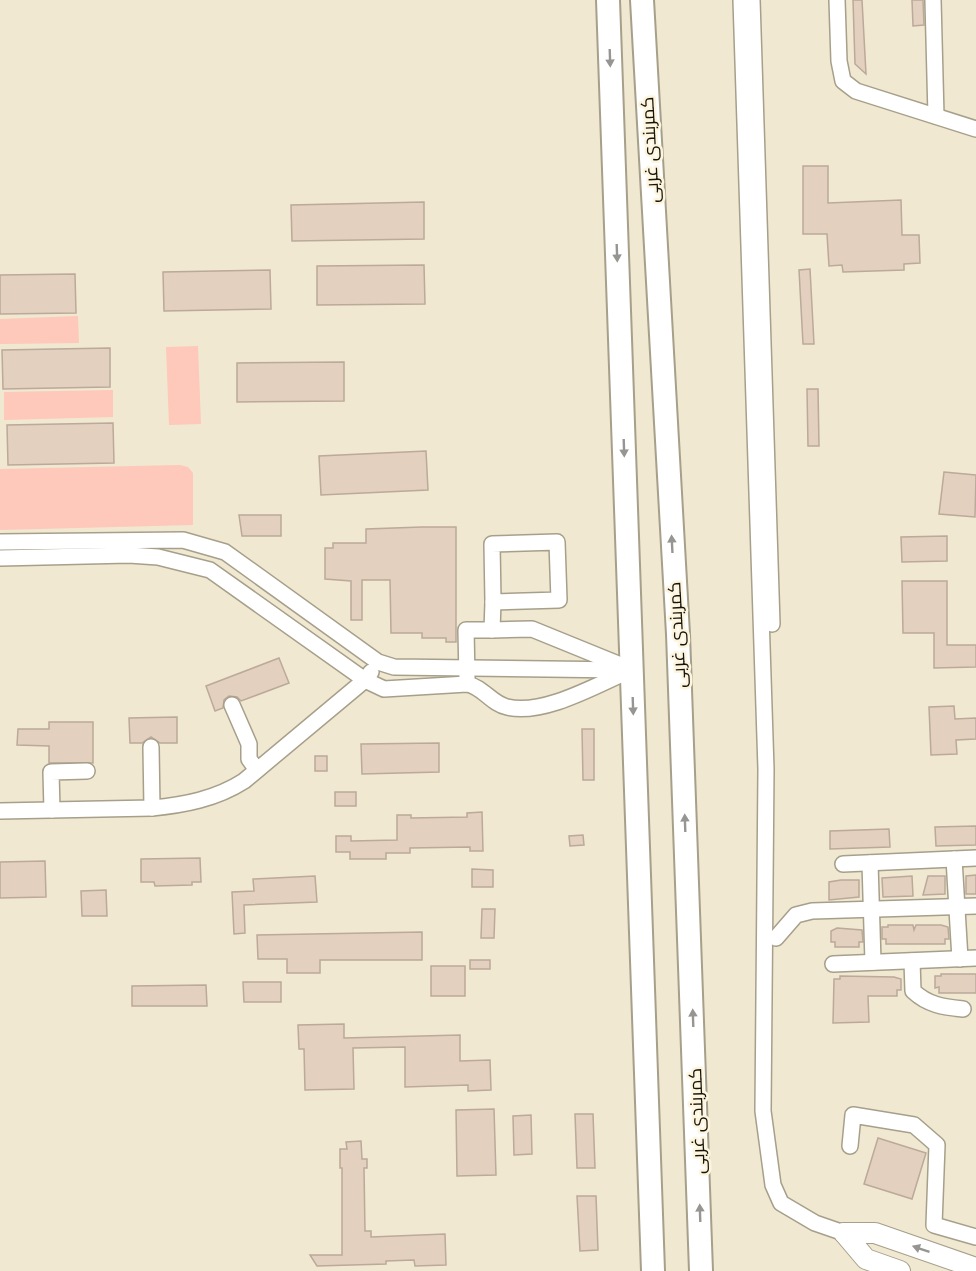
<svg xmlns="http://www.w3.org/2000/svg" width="976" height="1271" viewBox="0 0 976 1271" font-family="Quicksand,Cairo,sans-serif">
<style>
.green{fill:#fec8bb}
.building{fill:#e3d0bf;stroke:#bba999;stroke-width:1.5}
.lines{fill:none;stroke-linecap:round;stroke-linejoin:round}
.minor-casing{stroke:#a69f8a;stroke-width:18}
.major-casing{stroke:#a69f8a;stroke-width:22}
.highway-casing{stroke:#a69f8a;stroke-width:26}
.minor{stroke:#fff;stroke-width:15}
.major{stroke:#fff;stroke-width:20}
.highway{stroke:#fff;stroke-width:22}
.oneway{fill:#979592}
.labels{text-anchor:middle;stroke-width:5;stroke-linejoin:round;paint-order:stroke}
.street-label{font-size:18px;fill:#17140c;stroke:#fef5df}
</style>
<rect width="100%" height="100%" fill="#f0e8d1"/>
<!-- green -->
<g class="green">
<path d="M78 316 79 343 0 344V319Z"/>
<path d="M198 346 201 424 169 425 166 347Z"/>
<path d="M113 390V417L4 420V392Z"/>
<path d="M180 465 188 467 193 473V525L0 530V469Z"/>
</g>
<!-- building -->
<g class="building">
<path d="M853 0H862L866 74 855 64Z"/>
<path d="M912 0H923L924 25 913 26Z"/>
<path d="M803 166H828V203L901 200 902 235H919L920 263 904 264V270L843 272 842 265 829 266 827 234H803Z"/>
<path d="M424 202V239L292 241 291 205Z"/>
<path d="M424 265 425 304 317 305V266Z"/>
<path d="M810 269 814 344H803L799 270Z"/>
<path d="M270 270 271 309 164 311 163 272Z"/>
<path d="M75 274 76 313 0 314V275Z"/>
<path d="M110 348V387L3 389 2 350Z"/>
<path d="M344 362V401L237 402V363Z"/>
<path d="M807 389H818L819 446H808Z"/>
<path d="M113 423 114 463 8 465 7 425Z"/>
<path d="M426 451 428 490 321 495 319 456Z"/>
<path d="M944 472 976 475 975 517 939 514Z"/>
<path d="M239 515H281V536H242Z"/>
<path d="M422 527H456V642H446V638H422V633H391L390 580H362V620H351V581L325 579V548H333V543H366V529Z"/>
<path d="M947 536V561L902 562 901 537Z"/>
<path d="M902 581H947V645H976V667L934 668V633H903Z"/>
<path d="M279 658 289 683 241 701 237 697 229 696 224 700 223 708 215 711 206 686Z"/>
<path d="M954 706 955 719 976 718V739L956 740 957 754 931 755 929 707Z"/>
<path d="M177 717V743H160L151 737 142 743H130L129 718Z"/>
<path d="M49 722H93V763H49V746L17 745 18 729H49Z"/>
<path d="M582 729H594V780H583Z"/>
<path d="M439 743V772L362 774 361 744Z"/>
<rect x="315" y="756" width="12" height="15"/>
<rect x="335" y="792" width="21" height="14"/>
<path d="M482 812 483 851H470V847L410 848V853H386V859H350V852H336V836H351V841L397 840V815H411V818L467 817V813Z"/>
<path d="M976 826V845L936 846 935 827Z"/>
<path d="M889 829 890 847 830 849V831Z"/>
<path d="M583 835 584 845 570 846 569 836Z"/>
<path d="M200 858 201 882H192V885L155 886 154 882H141V859Z"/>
<path d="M45 861 46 897 0 898V862Z"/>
<path d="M472 869 493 870V887H472Z"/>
<path d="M976 875V894H966V876Z"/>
<path d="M315 876 317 902 244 905 245 933 234 934 232 892 254 891 253 879Z"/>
<path d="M912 876 913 896 883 897 882 878Z"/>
<path d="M928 876H945V894L923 895Z"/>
<path d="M841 880H859V897L829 900V882Z"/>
<path d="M106 890 107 916H82L81 891Z"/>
<path d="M482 909H495L494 938H481Z"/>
<path d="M888 925H913L914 930 916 925H941L948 927 949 939H945V944H886V939H882V927H888Z"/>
<path d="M837 928 862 930 863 942H859V947H835V942H831V931Z"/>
<path d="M422 932V960H320V973H287V959H258L257 935Z"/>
<rect x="470" y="960" width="20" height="9"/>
<rect x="431" y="966" width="34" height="30"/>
<path d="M941 974H976V993H939V987L935 988V976H941Z"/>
<path d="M840 976 894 977 901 979V990H897V996H868L869 1022 833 1023 834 979H840Z"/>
<path d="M243 982H281V1002H244Z"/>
<path d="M206 985 207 1006H132V986Z"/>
<path d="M344 1024V1038L460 1035V1061L490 1060 491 1090 468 1091V1085L405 1087V1047L353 1048 354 1089 305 1090 304 1049H299L298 1025Z"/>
<path d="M494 1109 496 1175 457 1176 456 1110Z"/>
<path d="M575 1114H593L595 1168H577Z"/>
<path d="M531 1115 532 1154 514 1155 513 1116Z"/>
<path d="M878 1138 926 1153 912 1199 864 1184Z"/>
<path d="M361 1141 362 1159H367V1168H364L365 1231H371V1237L445 1234 446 1265 415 1266 414 1260 386 1261V1264L317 1266 310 1255H342V1168H340V1149H347L346 1142Z"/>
<path d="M577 1196H596L598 1250 580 1251Z"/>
</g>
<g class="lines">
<defs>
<g id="minor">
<path d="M741 0 766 769 763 1111 773 1185 781 1203 815 1223 844 1233"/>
<path d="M752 0 772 624"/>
<path d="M837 0 839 61 843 81 856 91 976 129"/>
<path d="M933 0 936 116"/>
<path d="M0 542 183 540 225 552 378 662 394 667 625 670"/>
<path d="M557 542 559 600 493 602 492 544Z"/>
<path d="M0 558 129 555 158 557 210 570 365 680 384 689 467 684C483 687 492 704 507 707 544 716 598 684 631 670"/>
<path d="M492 630 532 629 623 666"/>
<path d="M467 679 466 630H492L493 602"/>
<path d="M232 705 249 744V759L257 770"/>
<path d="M151 747 152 808"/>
<path d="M52 810 51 772 87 771"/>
<path d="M0 811 152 808C184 805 216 799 244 781L365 680 371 672"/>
<path d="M954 859 960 959"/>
<path d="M870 863 873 962"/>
<path d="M843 864 976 858"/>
<path d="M776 938 796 915 812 911 976 906"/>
<path d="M912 961 913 991C928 1005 943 1007 963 1009"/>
<path d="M833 964 976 958"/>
<path d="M850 1146 853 1115 914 1125 937 1145 934 1225 976 1237"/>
</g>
<g id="major">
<path d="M844 1233H875L976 1268"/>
<path d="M844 1233 866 1259 900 1271"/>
</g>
<g id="highway">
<path d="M608 0 653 1271"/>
<path d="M642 0 678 634 701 1271"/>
</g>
</defs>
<!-- minor casing -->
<use href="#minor" class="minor-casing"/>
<!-- major casing -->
<use href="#major" class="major-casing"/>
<!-- highway casing -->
<use href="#highway" class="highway-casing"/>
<!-- minor -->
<use href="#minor" class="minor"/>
<!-- major -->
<use href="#major" class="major"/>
<!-- highway -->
<use href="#highway" class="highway"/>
</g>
<!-- one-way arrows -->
<defs><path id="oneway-solid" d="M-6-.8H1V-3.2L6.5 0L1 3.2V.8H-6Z" transform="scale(1.5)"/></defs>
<g class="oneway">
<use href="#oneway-solid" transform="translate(610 58) rotate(88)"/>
<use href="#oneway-solid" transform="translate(617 253) rotate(88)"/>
<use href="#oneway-solid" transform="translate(624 448) rotate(88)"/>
<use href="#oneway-solid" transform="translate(672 544) rotate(-93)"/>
<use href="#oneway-solid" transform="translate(633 706) rotate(88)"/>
<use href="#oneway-solid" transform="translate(685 823) rotate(-92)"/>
<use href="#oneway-solid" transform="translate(693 1018) rotate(-92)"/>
<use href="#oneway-solid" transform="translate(700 1213) rotate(-92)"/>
<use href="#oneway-solid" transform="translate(921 1249) rotate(-161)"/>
</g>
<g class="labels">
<!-- street labels -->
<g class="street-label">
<text transform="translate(650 150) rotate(-93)" y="6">کمربندی غربی</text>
<text transform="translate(677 635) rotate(-93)" y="6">کمربندی غربی</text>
<text transform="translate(697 1121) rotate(-92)" y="6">کمربندی غربی</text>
</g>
</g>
</svg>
